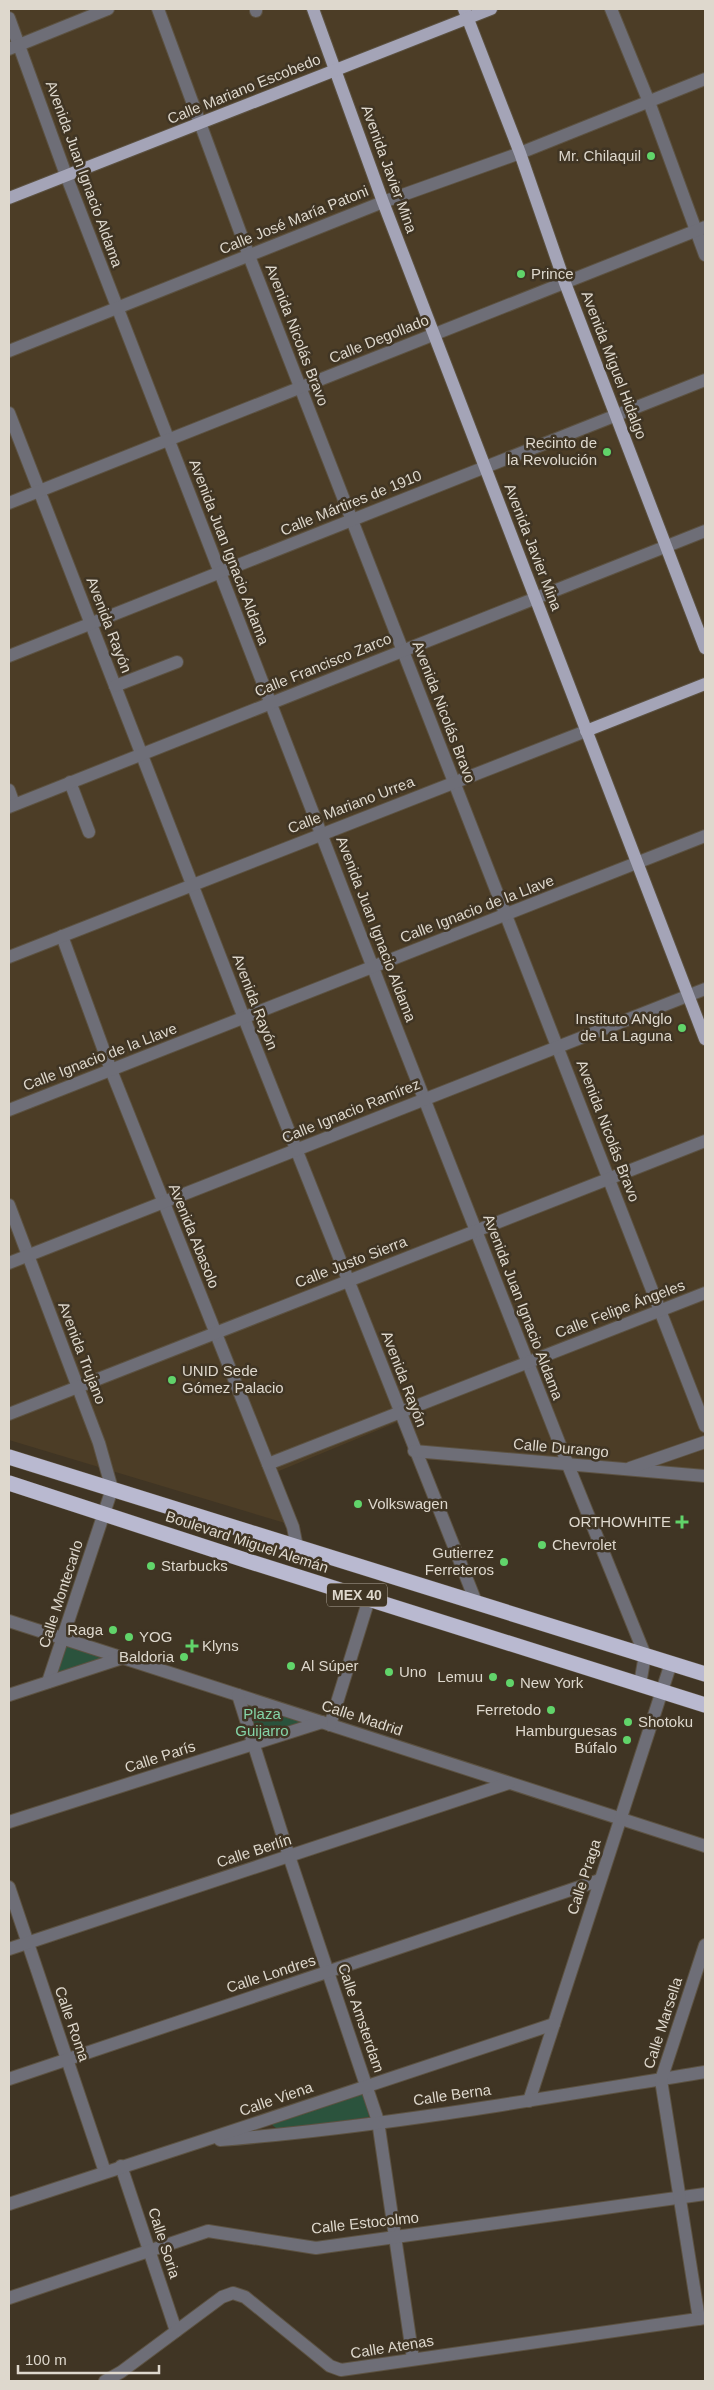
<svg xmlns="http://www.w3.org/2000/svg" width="714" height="2390" viewBox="0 0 714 2390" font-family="Helvetica,sans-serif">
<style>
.built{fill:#4c3d26}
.green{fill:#2b533d}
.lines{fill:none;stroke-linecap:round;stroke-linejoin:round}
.minor-casing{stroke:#5c5242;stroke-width:14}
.major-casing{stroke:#5c5242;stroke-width:14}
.highway-casing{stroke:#5c5242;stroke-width:16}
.minor{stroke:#6e6e77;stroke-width:12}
.major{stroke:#a4a4b7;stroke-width:12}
.highway{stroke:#b9b9d0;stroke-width:15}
.poi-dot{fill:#61d46a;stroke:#403524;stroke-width:2}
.labels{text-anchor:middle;stroke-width:5;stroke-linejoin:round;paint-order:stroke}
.shield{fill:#403524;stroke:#afa79a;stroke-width:1}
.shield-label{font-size:14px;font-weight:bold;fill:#ded8cd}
.street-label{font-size:15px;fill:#ded8cd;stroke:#403524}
.poi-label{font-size:15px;fill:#ded8cd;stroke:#403524;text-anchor:start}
.park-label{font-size:15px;fill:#84d4a7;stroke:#403524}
</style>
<rect width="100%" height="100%" fill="#403524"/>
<!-- built -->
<path class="built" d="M9 9H705V1481L421 1459 405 1419 274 1473 295 1526 9 1440Z"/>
<!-- green -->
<g class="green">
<path d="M66 1641 127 1661 51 1683Z"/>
<path d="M238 1697 317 1723 251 1745Z"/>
<path d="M357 2091 364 2094 369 2117 279 2130 272 2125 273 2122Z"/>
</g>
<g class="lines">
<defs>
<g id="minor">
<path d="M158 9 249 256 705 1426"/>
<path d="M256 9V11"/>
<path d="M611 9 649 102 705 255"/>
<path d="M9 18 66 175 394 1022 568 1465 645 1655 640 1684"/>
<path d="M9 49 108 9"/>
<path d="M9 351 383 202 520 153 705 79"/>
<path d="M9 413 244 1018 476 1602"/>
<path d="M9 503 705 227"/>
<path d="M9 656 705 380"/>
<path d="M115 686 177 662"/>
<path d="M70 782 89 832"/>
<path d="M9 790 14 804"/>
<path d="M9 807 705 531"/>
<path d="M62 936 111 1070 293 1527 297 1547"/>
<path d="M9 957 586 731"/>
<path d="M9 1110 705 836"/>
<path d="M9 1205 99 1443 112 1489 48 1682"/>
<path d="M9 1263 705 989"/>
<path d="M9 1414 705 1141"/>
<path d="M414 1451 705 1476"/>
<path d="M268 1464 705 1293"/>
<path d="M630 1468 705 1442"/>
<path d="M9 1621 705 1846"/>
<path d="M9 1695 122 1658"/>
<path d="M238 1695 289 1856 378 2121 413 2359"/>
<path d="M330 1725 369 1599"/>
<path d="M9 1822 322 1722"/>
<path d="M9 1887 105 2172"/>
<path d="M9 1949 509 1783"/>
<path d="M9 2079 600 1880"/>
<path d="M529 2101 671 1663"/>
<path d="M220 2140C382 2127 544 2098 705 2072"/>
<path d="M121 2166 176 2331"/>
<path d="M9 2204 202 2141 554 2024"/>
<path d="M9 2298 208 2231 316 2248 705 2194"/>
<path d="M699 2319 661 2080 705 1945"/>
<path d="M105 2381 121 2372 222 2297 233 2293 245 2297 330 2366 341 2370 705 2318"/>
</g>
<g id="major">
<path d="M313 9 383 202 705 1039"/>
<path d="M464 9 520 153 565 283 705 648"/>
<path d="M9 198 491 9"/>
<path d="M586 731 705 684"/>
</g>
<g id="highway">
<path d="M9 1457 705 1674"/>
<path d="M9 1483 248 1561 705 1705"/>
</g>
</defs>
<!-- minor casing -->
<use href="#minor" class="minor-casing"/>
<!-- major casing -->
<use href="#major" class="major-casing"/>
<!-- highway casing -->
<use href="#highway" class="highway-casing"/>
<!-- minor -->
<use href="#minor" class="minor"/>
<!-- major -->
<use href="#major" class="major"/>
<!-- highway -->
<use href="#highway" class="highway"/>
</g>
<!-- markers -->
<g class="poi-dot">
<circle cx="651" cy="156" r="5"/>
<circle cx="521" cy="274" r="5"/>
<circle cx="607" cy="452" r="5"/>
<circle cx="682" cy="1028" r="5"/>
<circle cx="172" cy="1380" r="5"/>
<circle cx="358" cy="1504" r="5"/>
<path d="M679.5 1514.5h5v5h5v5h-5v5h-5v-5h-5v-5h5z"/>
<circle cx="542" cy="1545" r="5"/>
<circle cx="504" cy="1562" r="5"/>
<circle cx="151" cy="1566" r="5"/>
<circle cx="113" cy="1630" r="5"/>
<circle cx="129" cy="1637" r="5"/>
<path d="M189.5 1638.5h5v5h5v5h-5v5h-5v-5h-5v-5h5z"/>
<circle cx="184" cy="1657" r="5"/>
<circle cx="291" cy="1666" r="5"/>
<circle cx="389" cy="1672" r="5"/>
<circle cx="493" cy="1677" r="5"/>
<circle cx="510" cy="1683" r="5"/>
<circle cx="551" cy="1710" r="5"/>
<circle cx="628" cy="1722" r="5"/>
<circle cx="627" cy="1740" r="5"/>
</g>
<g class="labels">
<!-- shield labels -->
<rect class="shield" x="327" y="1583.5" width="60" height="23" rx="4"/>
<g class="shield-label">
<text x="357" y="1600">MEX 40</text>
</g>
<!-- street labels -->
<g class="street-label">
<text transform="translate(244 89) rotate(-22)" y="5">Calle Mariano Escobedo</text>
<text transform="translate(389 169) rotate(70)" y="5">Avenida Javier Mina</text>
<text transform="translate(84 174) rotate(70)" y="5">Avenida Juan Ignacio Aldama</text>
<text transform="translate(294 220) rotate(-22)" y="5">Calle José María Patoni</text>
<text transform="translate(297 335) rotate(69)" y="5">Avenida Nicolás Bravo</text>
<text transform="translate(379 339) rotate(-22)" y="5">Calle Degollado</text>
<text transform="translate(614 365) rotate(69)" y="5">Avenida Miguel Hidalgo</text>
<text transform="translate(351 503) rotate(-22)" y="5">Calle Mártires de 1910</text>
<text transform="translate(533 547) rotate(69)" y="5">Avenida Javier Mina</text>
<text transform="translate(229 552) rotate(69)" y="5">Avenida Juan Ignacio Aldama</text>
<text transform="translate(109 625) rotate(69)" y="5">Avenida Rayón</text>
<text transform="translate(323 665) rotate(-22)" y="5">Calle Francisco Zarco</text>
<text transform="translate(444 712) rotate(69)" y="5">Avenida Nicolás Bravo</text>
<text transform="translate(351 805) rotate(-21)" y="5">Calle Mariano Urrea</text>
<text transform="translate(477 909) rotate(-21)" y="5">Calle Ignacio de la Llave</text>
<text transform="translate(376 929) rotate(69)" y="5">Avenida Juan Ignacio Aldama</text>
<text transform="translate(255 1002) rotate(69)" y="5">Avenida Rayón</text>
<text transform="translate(100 1057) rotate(-21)" y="5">Calle Ignacio de la Llave</text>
<text transform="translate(351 1111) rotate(-22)" y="5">Calle Ignacio Ramírez</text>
<text transform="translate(608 1131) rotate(69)" y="5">Avenida Nicolás Bravo</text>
<text transform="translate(194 1236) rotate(68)" y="5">Avenida Abasolo</text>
<text transform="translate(351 1262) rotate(-21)" y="5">Calle Justo Sierra</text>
<text transform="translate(523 1307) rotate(69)" y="5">Avenida Juan Ignacio Aldama</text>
<text transform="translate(620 1309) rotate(-21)" y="5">Calle Felipe Ángeles</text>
<text transform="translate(82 1353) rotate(69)" y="5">Avenida Trujano</text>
<text transform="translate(404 1379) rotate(69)" y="5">Avenida Rayón</text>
<text transform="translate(561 1448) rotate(5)" y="5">Calle Durango</text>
<text transform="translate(247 1542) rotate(18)" y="5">Boulevard Miguel Alemán</text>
<text transform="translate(61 1594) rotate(-72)" y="5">Calle Montecarlo</text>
<text transform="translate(362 1718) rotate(18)" y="5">Calle Madrid</text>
<text transform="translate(160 1757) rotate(-18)" y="5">Calle París</text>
<text transform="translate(254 1851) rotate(-18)" y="5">Calle Berlín</text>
<text transform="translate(584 1877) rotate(-72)" y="5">Calle Praga</text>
<text transform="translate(271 1974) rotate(-18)" y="5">Calle Londres</text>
<text transform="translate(361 2018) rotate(71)" y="5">Calle Amsterdam</text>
<text transform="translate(663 2023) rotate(-72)" y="5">Calle Marsella</text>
<text transform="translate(72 2024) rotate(71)" y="5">Calle Roma</text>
<text transform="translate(452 2095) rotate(-8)" y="5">Calle Berna</text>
<text transform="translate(276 2099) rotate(-19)" y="5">Calle Viena</text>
<text transform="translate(365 2223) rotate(-6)" y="5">Calle Estocolmo</text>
<text transform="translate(164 2243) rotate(72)" y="5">Calle Soria</text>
<text transform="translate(392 2347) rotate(-9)" y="5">Calle Atenas</text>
</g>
<!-- poi labels -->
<g class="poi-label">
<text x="641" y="161" text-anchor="end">Mr. Chilaquil</text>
<text x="531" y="279">Prince</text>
<text x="597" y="448" text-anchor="end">Recinto de<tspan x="597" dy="17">la Revolución</tspan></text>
<text x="672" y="1024" text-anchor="end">Instituto ANglo<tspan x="672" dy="17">de La Laguna</tspan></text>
<text x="182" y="1376">UNID Sede<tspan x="182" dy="17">Gómez Palacio</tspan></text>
<text x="368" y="1509">Volkswagen</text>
<text x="671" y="1527" text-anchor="end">ORTHOWHITE</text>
<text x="552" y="1550">Chevrolet</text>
<text x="494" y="1558" text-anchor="end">Gutierrez<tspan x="494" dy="17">Ferreteros</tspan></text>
<text x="161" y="1571">Starbucks</text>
<text x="103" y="1635" text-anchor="end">Raga</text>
<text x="139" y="1642">YOG</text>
<text x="202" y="1651">Klyns</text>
<text x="174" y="1662" text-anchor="end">Baldoria</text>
<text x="301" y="1671">Al Súper</text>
<text x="399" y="1677">Uno</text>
<text x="483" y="1682" text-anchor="end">Lemuu</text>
<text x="520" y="1688">New York</text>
<text x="541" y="1715" text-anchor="end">Ferretodo</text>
<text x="638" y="1727">Shotoku</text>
<text x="617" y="1736" text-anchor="end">Hamburguesas<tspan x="617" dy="17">Búfalo</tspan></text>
</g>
<!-- park labels -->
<g class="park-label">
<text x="262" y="1719">Plaza<tspan x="262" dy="17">Guijarro</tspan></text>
</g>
</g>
<!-- border -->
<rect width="714" height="2390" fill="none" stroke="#ded8cd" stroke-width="20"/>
<!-- scale -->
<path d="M18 2365v8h141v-8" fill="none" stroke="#ded8cd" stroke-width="2.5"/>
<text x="25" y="2365" font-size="15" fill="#ded8cd" stroke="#403524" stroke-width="4" paint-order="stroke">100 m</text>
</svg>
